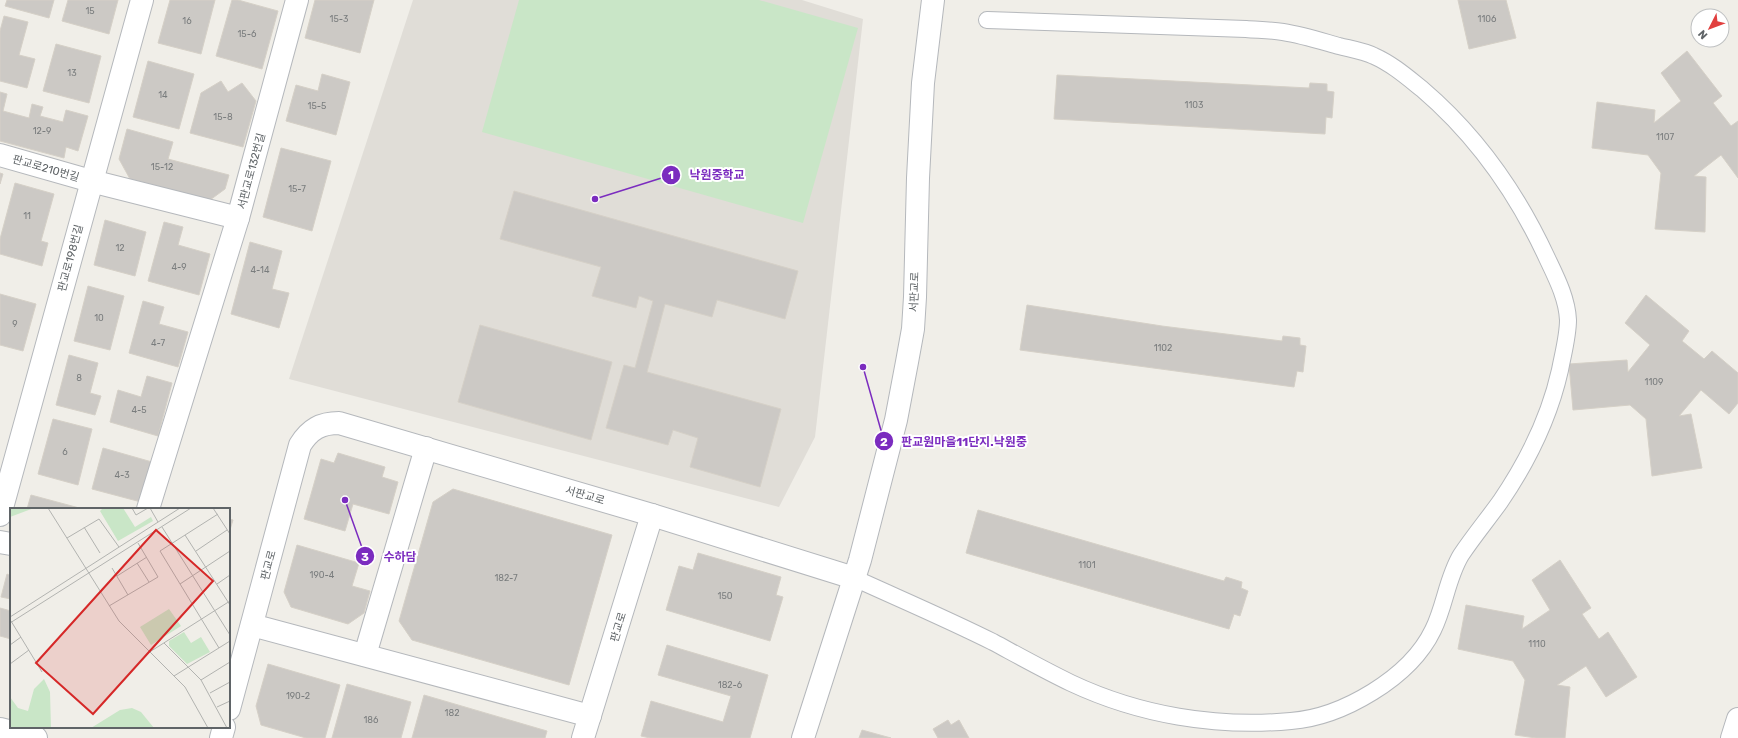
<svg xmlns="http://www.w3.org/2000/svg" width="1738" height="738" viewBox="0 0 1738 738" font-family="Rubik,'Noto Sans KR',sans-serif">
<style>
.education{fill:#e0ddd7}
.green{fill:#c9e6c7}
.building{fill:#ccc9c5;stroke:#d5d0c7}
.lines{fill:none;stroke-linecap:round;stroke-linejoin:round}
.service-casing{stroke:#b5b8bc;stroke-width:18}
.minor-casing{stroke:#b5b8bc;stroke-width:24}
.tertiary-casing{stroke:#b5b8bc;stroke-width:24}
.secondary-casing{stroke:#b4b8bc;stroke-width:24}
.service{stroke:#fff;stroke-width:16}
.minor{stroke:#fff;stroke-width:22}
.tertiary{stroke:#fff;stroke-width:22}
.secondary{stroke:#fff;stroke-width:22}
.labels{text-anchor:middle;stroke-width:4;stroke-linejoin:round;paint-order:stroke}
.number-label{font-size:9px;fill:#7a7d7e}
.street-label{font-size:11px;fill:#5f6467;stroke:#fff}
.inset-road{fill:none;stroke:#b2b3b0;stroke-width:1}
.view{fill:#d62828;fill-opacity:0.15;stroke:#d62828;stroke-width:2}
.inset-edge{fill:none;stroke:#5f6467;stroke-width:2}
.leader{fill:none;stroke:#7b2cbf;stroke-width:1.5}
.callout-dot{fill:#7b2cbf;stroke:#fff;stroke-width:1.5}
.mark-label{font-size:12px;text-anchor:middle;font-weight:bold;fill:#fff}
.callout-label{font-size:12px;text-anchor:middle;font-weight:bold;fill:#7b2cbf;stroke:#fff;stroke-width:4;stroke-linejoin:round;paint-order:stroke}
</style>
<rect width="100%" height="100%" fill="#f0eee8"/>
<!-- education -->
<path class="education" d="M413 0H802L863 19 815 437 779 507 289 379Z"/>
<!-- green -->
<path class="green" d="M519 0H759L858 28 803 223 482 132Z"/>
<!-- building -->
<g class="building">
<path d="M7 0H54L49 18 5 6Z"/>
<path d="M68 0H118L109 34 62 21Z"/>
<path d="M170 0H215L201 54 158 43Z"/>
<path d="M232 0H238L278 11 262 69 216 56Z"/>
<path d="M315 0H374L360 53 305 38Z"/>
<path d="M1458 0H1506L1516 38 1469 49Z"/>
<path d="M4 16 28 22 19 55 35 59 27 88 0 81V31Z"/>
<path d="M56 44 101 56 89 103 43 91Z"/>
<path d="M1687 51 1722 96 1713 103 1731 126 1738 121V178L1721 155 1694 176 1706 177 1705 232 1655 229 1661 173 1648 155 1592 148 1597 102 1655 110 1654 123 1681 101 1661 73Z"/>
<path d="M148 61 194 74 179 129 133 117Z"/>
<path d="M322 74 350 82 336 135 286 121 296 85 318 91Z"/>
<path d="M1057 75 1309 88 1310 83 1327 84V91L1334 92 1332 118 1326 117 1325 134 1054 119Z"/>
<path d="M221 81 228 92 242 83 256 101 243 147 190 133 201 93Z"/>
<path d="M0 92 7 94 3 111 29 118 32 104 43 107 40 116 63 122 66 110 88 116 78 151 66 147 64 158 0 141Z"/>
<path d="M127 129 173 142 168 159 229 175 225 189 210 200 130 179 119 159Z"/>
<path d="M281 148 331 161 312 231 263 217Z"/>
<path d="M0 173 3 174 0 184Z"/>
<path d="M15 183 54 194 41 241 48 243 42 266 0 254V239Z"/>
<path d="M514 191 798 271 785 319 717 300 712 317 665 304 647 372 781 409 760 487 690 467 698 438 673 430 668 445 606 428 624 365 635 368 653 301 639 296 636 308 592 296 601 267 500 239Z"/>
<path d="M105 220 146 232 135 276 94 265Z"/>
<path d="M164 222 183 227 178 245 210 254 199 295 148 281Z"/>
<path d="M250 242 282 251 272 289 289 293 279 328 231 314Z"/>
<path d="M88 286 124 296 110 350 74 341Z"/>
<path d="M0 294 36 304 23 351 0 345Z"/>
<path d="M1646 295 1689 331 1682 341 1704 359 1712 351 1738 373V403L1729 414 1701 390 1679 416 1691 414 1702 468 1652 476 1646 419 1630 405 1573 410 1569 364 1627 360 1628 372 1650 345 1625 323Z"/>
<path d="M143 301 164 307 159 324 188 332 178 367 129 353Z"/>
<path d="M1027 305 1162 326 1282 341 1283 336 1300 338V345L1306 346 1303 372 1297 371 1294 387 1020 350Z"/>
<path d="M480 325 612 362 591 440 458 402Z"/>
<path d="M69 355 98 363 90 393 101 396 95 415 56 405Z"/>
<path d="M147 376 172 383 158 436 110 422 118 390 141 397Z"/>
<path d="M53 419 92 429 78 485 38 474Z"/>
<path d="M103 448 152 462 141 502 92 489Z"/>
<path d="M338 453 385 467 382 477 398 482 389 514 353 504 345 531 304 519 321 459 334 463Z"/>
<path d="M453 489 612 535 569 685 412 640 399 621 433 502Z"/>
<path d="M31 495 83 509H27Z"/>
<path d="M978 510 1224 581 1226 577 1242 582 1241 588 1248 591 1240 616 1234 614 1229 629 966 553Z"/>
<path d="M229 519 233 520 229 533Z"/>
<path d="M297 545 359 563 352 586 370 591 364 613 348 624 291 607 284 592Z"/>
<path d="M698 553 781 577 776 595 783 597 770 641 666 610 679 566 693 570Z"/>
<path d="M1560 560 1591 608 1582 614 1599 639 1608 632 1637 677 1606 697 1586 666 1557 685 1570 687 1565 738H1536L1515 735 1525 680 1513 661 1458 649 1466 605 1524 616 1522 629 1550 610 1532 580Z"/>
<path d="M7 574 11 576V599L1 597Z"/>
<path d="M0 608 11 611V609V639L0 636Z"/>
<path d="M667 645 768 675 750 738H650L641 736 651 701 723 722 731 696 658 675Z"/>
<path d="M268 664 340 685 325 738H306L261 725 256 706Z"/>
<path d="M347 684 411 702 401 738H332Z"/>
<path d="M424 695 547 731 545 738H412Z"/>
<path d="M948 720 951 725 959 720 969 738H938L933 729Z"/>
<path d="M862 730 891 738H859Z"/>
</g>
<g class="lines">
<defs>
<path id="service" d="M854 578C900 599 947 619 993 642 1019 656 1044 670 1071 683 1139 715 1216 728 1291 721 1342 717 1410 678 1433 630 1445 606 1447 578 1461 555 1473 537 1487 520 1500 502 1528 461 1549 419 1560 370 1563 354 1568 336 1568 320 1567 298 1556 277 1547 258 1517 193 1477 136 1422 89 1407 77 1392 64 1374 56 1364 51 1351 49 1339 46 1321 41 1302 35 1283 32 1271 30 1258 30 1246 29L987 20"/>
<g id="minor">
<path d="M0 155 91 181 238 218"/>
<path d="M148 509 238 218 297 0"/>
<path d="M0 515 142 0"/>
<path d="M0 542 11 544"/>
<path d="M252 625 590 716"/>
<path d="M365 655 426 448"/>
<path d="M229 709 300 445C310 429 321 423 339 423L652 515 854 578"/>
<path d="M221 738 224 727"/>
<path d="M583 738 652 515"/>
</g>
<g id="tertiary">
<path d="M803 738 860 560 896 420 907 362 913 329 915 297 918 178 923 83 933 0"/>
<path d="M1732 738 1738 719"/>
</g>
<path id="secondary" d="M0 729 36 738"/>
</defs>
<!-- service casing -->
<use href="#service" class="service-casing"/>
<!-- minor casing -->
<use href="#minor" class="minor-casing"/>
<!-- tertiary casing -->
<use href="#tertiary" class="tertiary-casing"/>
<!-- secondary casing -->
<use href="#secondary" class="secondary-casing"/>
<!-- service -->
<use href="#service" class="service"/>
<!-- minor -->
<use href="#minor" class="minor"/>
<!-- tertiary -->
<use href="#tertiary" class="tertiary"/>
<!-- secondary -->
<use href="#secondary" class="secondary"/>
</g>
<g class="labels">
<!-- number labels -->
<g class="number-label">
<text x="90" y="14">15</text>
<text x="339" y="22">15-3</text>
<text x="1487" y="22">1106</text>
<text x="187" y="24">16</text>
<text x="247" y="37">15-6</text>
<text x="72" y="76">13</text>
<text x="163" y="98">14</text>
<text x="1194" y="108">1103</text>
<text x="317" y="109">15-5</text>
<text x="223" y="120">15-8</text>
<text x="42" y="134">12-9</text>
<text x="1665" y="140">1107</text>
<text x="162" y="170">15-12</text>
<text x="297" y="192">15-7</text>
<text x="27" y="219">11</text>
<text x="120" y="251">12</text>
<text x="179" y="270">4-9</text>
<text x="260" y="273">4-14</text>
<text x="99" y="321">10</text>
<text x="15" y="327">9</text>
<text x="158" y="346">4-7</text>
<text x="1163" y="351">1102</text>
<text x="79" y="381">8</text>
<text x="1654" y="385">1109</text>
<text x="139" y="413">4-5</text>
<text x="65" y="455">6</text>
<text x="122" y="478">4-3</text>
<text x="1087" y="568">1101</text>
<text x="322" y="578">190-4</text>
<text x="506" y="581">182-7</text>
<text x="725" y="599">150</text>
<text x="1537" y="647">1110</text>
<text x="730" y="688">182-6</text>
<text x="298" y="699">190-2</text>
<text x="452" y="716">182</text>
<text x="371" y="723">186</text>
</g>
<!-- street labels -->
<g class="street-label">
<text transform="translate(46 168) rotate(16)" y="4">판교로210번길</text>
<text transform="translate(251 171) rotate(-75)" y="4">서판교로132번길</text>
<text transform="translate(70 258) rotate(-75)" y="4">판교로198번길</text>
<text transform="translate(914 292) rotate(-88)" y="4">서판교로</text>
<text transform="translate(585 495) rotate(16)" y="4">서판교로</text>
<text transform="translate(268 565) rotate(-75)" y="4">판교로</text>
<text transform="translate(618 627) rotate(-73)" y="4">판교로</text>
</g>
</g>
<!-- overview -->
<g transform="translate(10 508)">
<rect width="220" height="220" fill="#f0eee8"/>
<path d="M0 0H24L0 9ZM93 0H113L125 19 141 9 143 13 108 33 90 3ZM159 101 171 118 141 137 130 119ZM174 124 181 135 191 129 200 144 177 156 159 138V133ZM34 171 40 184 41 220H0V189L8 200 18 203 24 181ZM122 200 131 204 144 220H81L110 202Z" fill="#c9e6c7"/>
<path class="inset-road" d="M38 0 109 113 175 179 198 220M122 0 126 7 138 0M140 0 148 14M203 0 220 26M208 6 150 43 209 140M74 19 90 45M152 19 220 127M175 27 220 97M57 30 89 11 109 39M186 43 217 22M127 55 139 74M102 60 118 87M107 68 137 49M170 76 220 43M207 76 220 67M99 98 148 69 128 35M0 109 170 0M1 113 32 164M0 115 181 0M154 135 191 172 217 220M0 137 11 129M138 145 220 93M0 156 19 142M164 168 220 133M191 172 220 154M200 185 220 174M207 199 220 193"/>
<path class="view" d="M146 22 203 73 83 206 26 155Z"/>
<rect width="220" height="220" class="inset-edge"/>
</g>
<!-- callouts -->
<path class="leader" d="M595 199L671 175M863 367L884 441M345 500L365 556"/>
<g class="callout-dot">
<circle cx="595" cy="199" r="4"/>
<circle cx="863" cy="367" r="4"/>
<circle cx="345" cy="500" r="4"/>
<circle cx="671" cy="175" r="10"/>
<circle cx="884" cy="441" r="10"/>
<circle cx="365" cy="556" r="10"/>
</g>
<g class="mark-label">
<text x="671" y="179">1</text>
<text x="884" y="446">2</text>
<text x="365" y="561">3</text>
</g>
<g class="callout-label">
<text x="717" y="179">낙원중학교</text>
<text x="964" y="446">판교원마을11단지.낙원중</text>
<text x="400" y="561">수하담</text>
</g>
<!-- north arrow -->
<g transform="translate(1710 28) rotate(228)"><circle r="19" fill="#ffffff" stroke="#bfc1c2"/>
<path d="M0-3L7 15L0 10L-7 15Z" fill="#e13f3e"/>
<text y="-6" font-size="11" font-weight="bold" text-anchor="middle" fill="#5f6467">N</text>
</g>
</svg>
